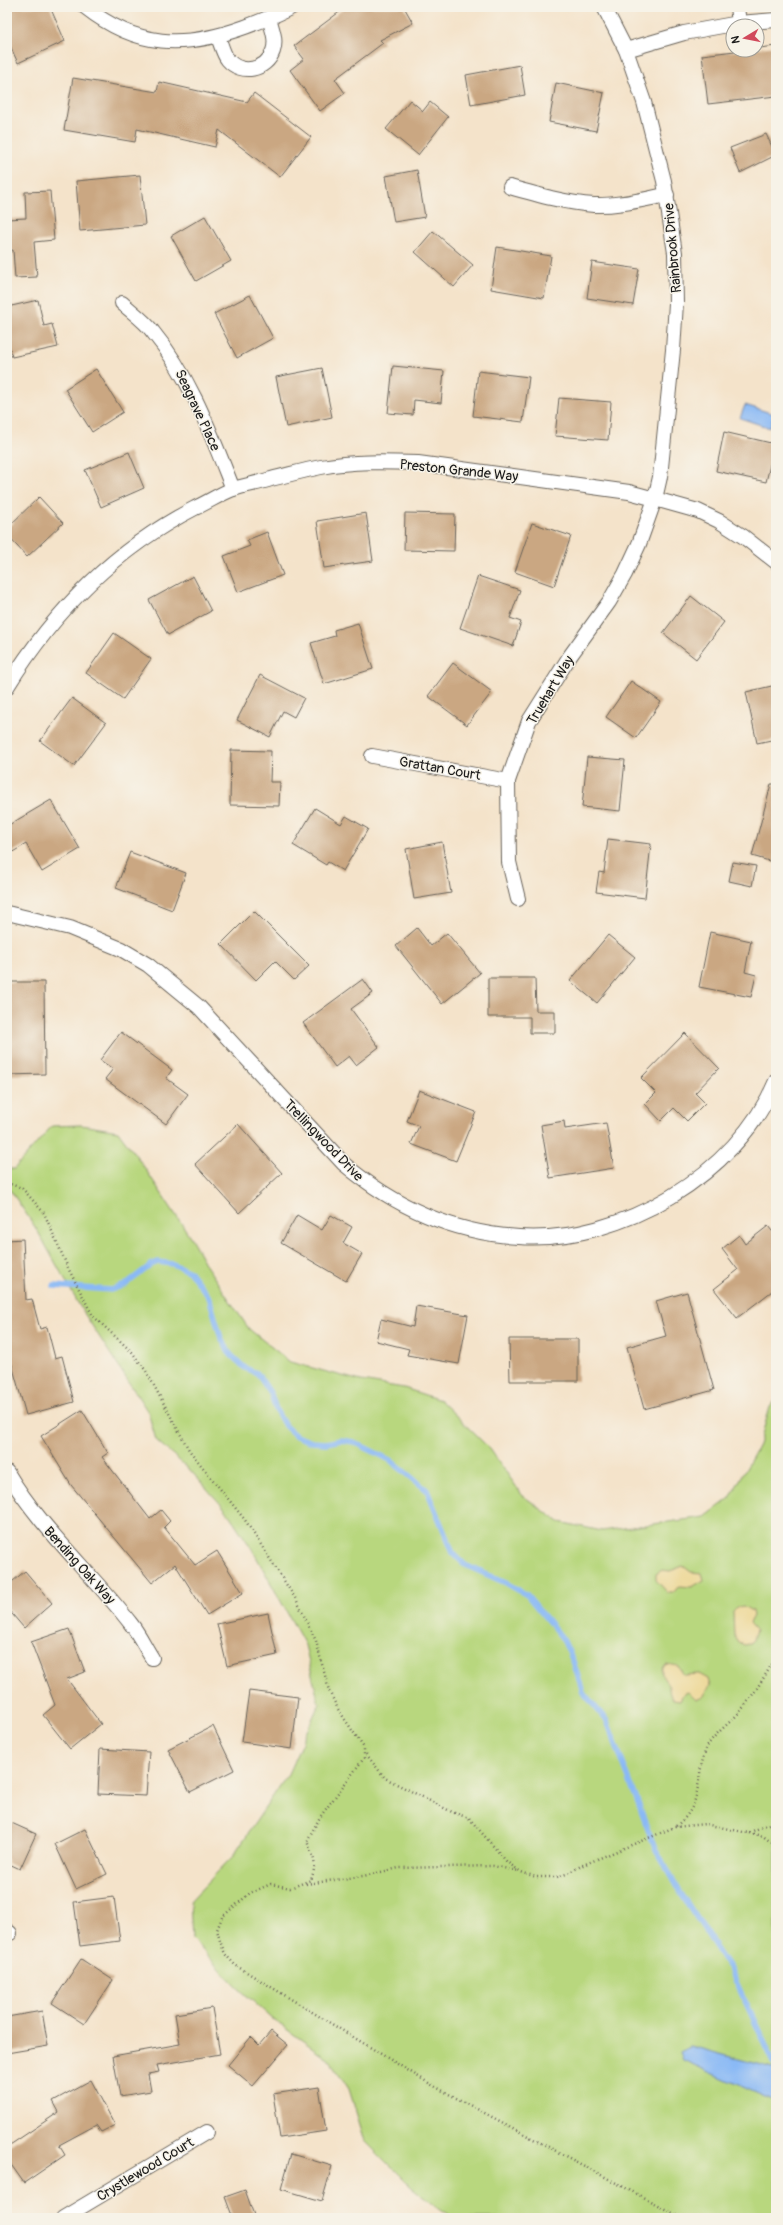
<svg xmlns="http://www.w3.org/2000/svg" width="783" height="2225" viewBox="0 0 783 2225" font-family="Pangolin,sans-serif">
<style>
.green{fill:#b8d77e;stroke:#6a7a4d}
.sand{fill:#eeda9e;stroke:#857b5d}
.water{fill:#8ab9f5;stroke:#536a88}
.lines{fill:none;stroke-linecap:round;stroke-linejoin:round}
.stream{stroke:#8ab9f5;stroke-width:5.5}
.building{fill:#caa782}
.minor-casing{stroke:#686259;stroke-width:16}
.path{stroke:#686259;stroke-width:2.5;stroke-dasharray:1 3;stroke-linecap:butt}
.minor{stroke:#fff;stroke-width:14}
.labels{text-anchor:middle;stroke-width:3;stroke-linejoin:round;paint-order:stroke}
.street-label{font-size:14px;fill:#1c1c1c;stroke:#f7f3e8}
</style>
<rect width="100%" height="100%" fill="#f7f3e8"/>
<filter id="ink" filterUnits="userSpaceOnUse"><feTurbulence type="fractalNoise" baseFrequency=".025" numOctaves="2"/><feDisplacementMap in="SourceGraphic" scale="8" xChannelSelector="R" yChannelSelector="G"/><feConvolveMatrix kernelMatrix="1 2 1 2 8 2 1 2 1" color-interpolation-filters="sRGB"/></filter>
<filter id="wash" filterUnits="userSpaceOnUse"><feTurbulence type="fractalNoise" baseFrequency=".012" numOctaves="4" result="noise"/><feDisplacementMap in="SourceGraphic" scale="16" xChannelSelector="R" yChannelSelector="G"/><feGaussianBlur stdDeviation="0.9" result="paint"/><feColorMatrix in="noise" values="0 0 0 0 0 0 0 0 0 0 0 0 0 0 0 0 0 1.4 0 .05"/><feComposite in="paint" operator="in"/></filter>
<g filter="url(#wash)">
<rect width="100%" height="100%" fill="#f4e3ca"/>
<!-- green -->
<path class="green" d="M81 1125 118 1131 140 1161 191 1238 207 1267 249 1329 290 1362 361 1381 404 1388 440 1400 490 1449 522 1495 559 1522 602 1531 705 1517 730 1498 759 1445 770 1407 776 1400V2218H451L409 2185 365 2141 349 2089 330 2060 275 2021 236 1986 192 1939 190 1901 232 1857 288 1774 319 1704 305 1645 252 1549 226 1510 190 1470 156 1440 148 1412 82 1310 37 1230 11 1191H7V1169H14L52 1126Z"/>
<!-- sand -->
<g class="sand">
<path d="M683 1566 691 1572 702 1573 704 1580 692 1587 679 1586 673 1593H668L656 1580V1574L662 1570 670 1571Z"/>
<path d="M743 1606 752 1611 753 1616 749 1623 756 1631 752 1642 745 1645 739 1643 734 1635 733 1612 738 1607Z"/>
<path d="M666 1664 678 1666 684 1675 699 1674 708 1679 710 1686 703 1697 696 1700 688 1692 683 1694 680 1700 673 1699C668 1694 670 1689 668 1684 664 1678 661 1677 662 1669Z"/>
</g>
<!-- water -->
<g class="water">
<path d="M745 405 774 414 770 428 740 418Z"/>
<path d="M690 2046 776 2069V2102L683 2060 680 2051Z"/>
</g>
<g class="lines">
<!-- stream -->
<path class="stream" d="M54 1286 111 1290 125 1285 151 1265 158 1262 173 1264 190 1272 209 1297 221 1338 231 1355 245 1368 257 1373 271 1394 276 1410 285 1426 296 1436 312 1442 326 1443 341 1440 354 1442 390 1460 427 1490 453 1553 465 1565 506 1583 527 1595 563 1639 573 1661 583 1692 607 1721 655 1848 680 1892 730 1969 776 2067"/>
</g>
<g id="blocks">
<!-- building -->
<g class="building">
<path d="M7 7H50L65 41 18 63 7 39Z"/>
<path d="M346 7H404L413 23 380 40 383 43 335 79 345 93 320 111 290 70 304 59 294 46Z"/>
<path d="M776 46V96L708 104 702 55Z"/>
<path d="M520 65 525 95 471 105 466 75Z"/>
<path d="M73 78 157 92 159 82 247 102 254 93 311 137 280 177 219 130 215 147 137 129 135 142 64 130Z"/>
<path d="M556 83 604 93 596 131 549 122Z"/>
<path d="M410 100 423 111 430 102 448 117 418 155 386 129Z"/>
<path d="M766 134 776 155 740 173 730 148Z"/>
<path d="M417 170 425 217 394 222 386 176Z"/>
<path d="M140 175 145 225 80 231 76 181Z"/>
<path d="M50 191 54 240 34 242 37 277 15 278 13 250 7 251V219L26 218 25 192Z"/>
<path d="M205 216 231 261 196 281 171 236Z"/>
<path d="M433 231 473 265 454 287 415 252Z"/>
<path d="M497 247 551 256 544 298 491 289Z"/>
<path d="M592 262 639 269 633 305 587 298Z"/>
<path d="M250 295 273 338 237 358 214 314Z"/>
<path d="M38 300 44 326 52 324 58 347 12 357 7 337V307Z"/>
<path d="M393 366 444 371 441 403 414 400 413 415 388 413Z"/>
<path d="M322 368 332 417 286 427 276 377Z"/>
<path d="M96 369 123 412 92 432 65 389Z"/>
<path d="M478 371 529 377 523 422 473 416Z"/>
<path d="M559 398 611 402 608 440 555 436Z"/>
<path d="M724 432 775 444 766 482 716 471Z"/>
<path d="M129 452 144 488 101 507 85 470Z"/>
<path d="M39 497 63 523 27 557 7 535V528Z"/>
<path d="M366 513 373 561 324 568 317 521Z"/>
<path d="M405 513 455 514 454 551 404 550Z"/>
<path d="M532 523 571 536 554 586 515 572Z"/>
<path d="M267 532 283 575 238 592 224 556 250 546 247 540Z"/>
<path d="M193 576 211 611 168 635 149 600Z"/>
<path d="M478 576 520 590 510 618 521 622 513 646 460 628Z"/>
<path d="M691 596 724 622 696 659 663 633Z"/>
<path d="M358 623 373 669 324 684 311 643 335 636 334 630Z"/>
<path d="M114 633 151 659 123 699 86 673Z"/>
<path d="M453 663 492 692 467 725 428 696Z"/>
<path d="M260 675 304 698 294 717 283 711 270 737 237 720Z"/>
<path d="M631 681 661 702 636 738 606 717Z"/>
<path d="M776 685V739L757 743 746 692Z"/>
<path d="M72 698 106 723 74 766 40 741Z"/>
<path d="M231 750 271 751 270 782H280L279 806 230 805Z"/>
<path d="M587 757 625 760 620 811 582 807Z"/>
<path d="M771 784H776V863L752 856Z"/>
<path d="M51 800 80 849 42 872 26 844 11 853 7 846V826Z"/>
<path d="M315 808 341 824 346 816 368 829 343 871 328 862 326 865 293 845Z"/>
<path d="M608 839 651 844 645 898 596 892 599 872 604 873Z"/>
<path d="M442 842 451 893 414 899 406 849Z"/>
<path d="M130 852 186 873 172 910 116 888Z"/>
<path d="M733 862 756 866 752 886 729 881Z"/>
<path d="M254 911 309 966 294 980 275 961 256 980 221 944Z"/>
<path d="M417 928 431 946 447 933 480 973 442 1004 396 946Z"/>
<path d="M710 932 751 941 745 972 756 975 751 997 699 987Z"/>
<path d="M608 935 635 957 597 1003 570 981Z"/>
<path d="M488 978H535L536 1011H555V1033H530V1017H488Z"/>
<path d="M363 979 373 993 351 1009 379 1047 356 1065 349 1056 335 1067 303 1023Z"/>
<path d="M7 982H44L45 1074 7 1075Z"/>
<path d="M121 1032 172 1070 166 1078 188 1094 166 1124 105 1079 113 1069 100 1060Z"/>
<path d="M685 1033 719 1068 695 1093 705 1103 687 1121 674 1108 661 1121 645 1104 656 1093 641 1078Z"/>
<path d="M419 1090 476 1112 456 1161 411 1144 419 1126 407 1121Z"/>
<path d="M564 1121 565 1129 606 1123 614 1168 550 1178 541 1125Z"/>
<path d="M238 1124 282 1173 239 1213 195 1164Z"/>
<path d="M297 1215 322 1230 331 1215 352 1227 343 1243 362 1254 346 1281 281 1243Z"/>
<path d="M768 1226 776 1236V1288L737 1318 714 1289 738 1270 722 1249 739 1235 745 1244Z"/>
<path d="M23 1239 26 1300 32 1299 40 1329 47 1327 55 1358 62 1356 74 1402 26 1415 9 1354 7 1355V1240Z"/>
<path d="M687 1292 714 1390 644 1409 627 1347 666 1336 656 1301Z"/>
<path d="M416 1306 468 1315 459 1364 407 1355 409 1349 376 1341 381 1319 413 1327Z"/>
<path d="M509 1339H578V1381H510Z"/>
<path d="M82 1410 108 1453 102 1457 150 1519 161 1510 170 1521 164 1527 195 1565 217 1551 243 1593 207 1615 175 1564 152 1583 71 1485 41 1436Z"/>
<path d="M25 1571 52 1603 24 1628 7 1608V1586Z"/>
<path d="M268 1613 277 1655 227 1666 217 1624Z"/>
<path d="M69 1629 85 1672 67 1679 101 1724 70 1749 43 1715 55 1705 31 1642Z"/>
<path d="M249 1691 298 1697 292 1749 242 1742Z"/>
<path d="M213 1726 234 1770 190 1792 168 1749Z"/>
<path d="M100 1749 149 1752 146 1796 98 1794Z"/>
<path d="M7 1821 36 1834 20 1869 7 1863Z"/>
<path d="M85 1829 107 1874 76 1889 55 1844Z"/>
<path d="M114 1897 120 1941 80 1946 74 1902Z"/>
<path d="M81 1959 113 1980 84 2024 52 2003Z"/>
<path d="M212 2008 220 2054 157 2065 159 2072 148 2074 151 2091 120 2096 113 2056 180 2044 175 2014Z"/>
<path d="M42 2011 48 2046 7 2053V2017Z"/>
<path d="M271 2031 288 2045 253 2086 228 2065 251 2037 259 2045Z"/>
<path d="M91 2080 115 2125 101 2132 96 2125 59 2145 65 2155 24 2183 7 2159V2147L59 2112 53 2101Z"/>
<path d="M319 2087 326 2131 280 2138 273 2094Z"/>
<path d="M291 2154 332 2166 322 2201 281 2189Z"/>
<path d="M245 2190 255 2218H233L225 2197Z"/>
</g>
</g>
</g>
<g filter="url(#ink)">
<use href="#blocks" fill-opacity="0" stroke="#686259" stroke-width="1"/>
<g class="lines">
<defs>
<g id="minor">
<path d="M85 7C137 48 184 49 245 27 261 21 277 15 292 7"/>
<path d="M737 7 739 23 776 20"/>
<path d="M218 37C221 44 223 54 228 60 241 75 266 71 273 51 277 40 272 29 269 18"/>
<path d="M626 50 684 33 739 23"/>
<path d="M510 187C538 195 566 203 594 205 619 206 644 199 667 195"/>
<path d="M122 303C132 312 145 321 153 332 191 378 211 434 233 489"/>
<path d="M7 687C54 611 115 549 195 508 208 502 220 494 233 489 246 485 259 483 271 479 288 475 305 470 321 467 353 461 386 462 418 463L629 492 655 499 698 511 719 521 744 537 776 562"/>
<path d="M372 756 508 781"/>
<path d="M518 899 509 862 508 781 529 721 570 656 609 602 625 574 639 544 655 499 660 477 673 350 676 303 675 253 664 181 644 102 626 50 604 7"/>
<path d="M7 913 70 928 121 949 148 965 199 1007 344 1164C395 1207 452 1233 519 1237 621 1244 737 1174 776 1081"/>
<path d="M7 1472C41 1529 91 1572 131 1624 139 1634 145 1647 152 1658"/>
<path d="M7 1931 10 1933"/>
<path d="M63 2218 207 2132"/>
</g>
</defs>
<!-- minor casing -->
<use href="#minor" class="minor-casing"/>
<!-- path -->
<g class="path">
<path d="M7 1183 22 1188 44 1213 69 1270 93 1316 132 1352 146 1371 189 1450 245 1520 297 1601 316 1641 329 1691 338 1709 364 1748V1758L320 1817 307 1841C313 1859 318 1860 311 1880L290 1888 271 1884 250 1893 222 1917 217 1930 220 1941 225 1954 235 1965 432 2085 682 2218"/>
<path d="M366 1754 385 1778 452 1812 469 1818 507 1862 521 1872 536 1877H557L566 1874 583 1865 675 1827 705 1824 748 1833 776 1821"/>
<path d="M676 1826C703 1805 695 1782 705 1752 710 1735 731 1724 742 1709 755 1693 765 1675 776 1658"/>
<path d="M749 1833 763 1836 776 1846"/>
<path d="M306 1884 363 1876 399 1868 493 1866 519 1871"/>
</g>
<!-- minor -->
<use href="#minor" class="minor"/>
</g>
</g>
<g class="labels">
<!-- street labels -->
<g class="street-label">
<text transform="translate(672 248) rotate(-95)" y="5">Rainbrook Drive</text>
<text transform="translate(198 410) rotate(65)" y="5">Seagrave Place</text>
<text transform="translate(459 470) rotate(6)" y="5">Preston Grande Way</text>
<text transform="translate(550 690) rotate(-59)" y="5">Truehart Way</text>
<text transform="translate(440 768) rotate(10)" y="5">Grattan Court</text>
<text transform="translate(324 1140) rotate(46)" y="5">Trellingwood Drive</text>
<text transform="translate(80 1565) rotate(48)" y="5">Bending Oak Way</text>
<text transform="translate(145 2169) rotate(-31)" y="5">Crystlewood Court</text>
</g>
</g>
<!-- margin -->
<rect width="783" height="2225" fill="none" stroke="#f7f3e8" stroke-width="24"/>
<!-- north arrow -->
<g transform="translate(745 38) rotate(260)"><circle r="19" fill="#f7f3e8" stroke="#9f9d96"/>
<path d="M0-3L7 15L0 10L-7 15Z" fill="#d1495b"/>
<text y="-6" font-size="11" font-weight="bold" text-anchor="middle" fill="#1c1c1c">N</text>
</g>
</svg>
